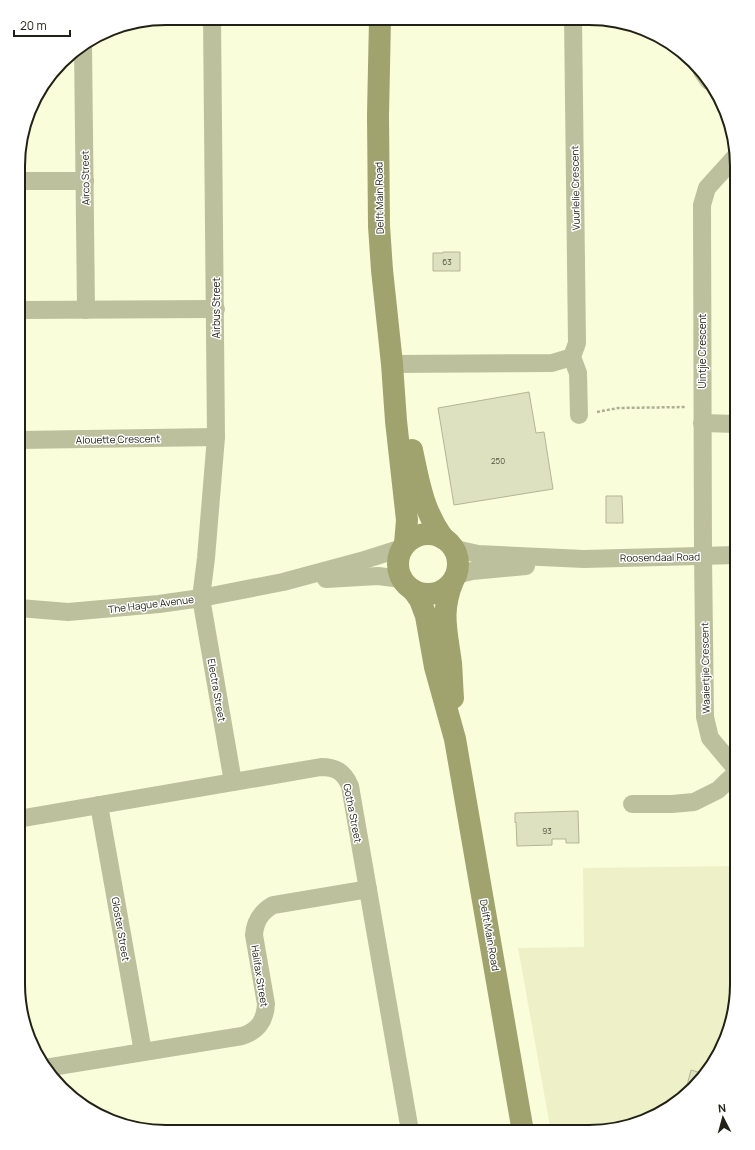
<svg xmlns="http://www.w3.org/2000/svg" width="755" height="1150" viewBox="0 0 755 1150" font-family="Manrope,sans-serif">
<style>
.built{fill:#eef1c7}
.building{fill:#dee1bf;stroke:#b3b594}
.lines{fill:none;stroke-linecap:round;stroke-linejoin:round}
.path{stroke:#adaf94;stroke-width:2.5;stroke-dasharray:3 2;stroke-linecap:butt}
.street{stroke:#bdc09d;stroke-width:18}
.secondary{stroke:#a0a36e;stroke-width:22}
.labels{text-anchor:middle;stroke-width:3;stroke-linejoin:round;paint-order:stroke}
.number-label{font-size:8px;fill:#505240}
.street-label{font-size:10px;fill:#212215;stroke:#fff}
.rim{fill:none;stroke:#212215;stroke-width:2}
</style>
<rect width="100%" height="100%" fill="#fafdda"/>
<!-- built -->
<path class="built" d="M737 866V994L729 1032 712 1066 679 1101 646 1121 589 1132H551L518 948 584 947 583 868Z"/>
<!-- building -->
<g class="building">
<path d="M443 252H460V271H433V253H443Z"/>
<path d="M529 392 536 433 544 432 553 489 454 505 438 408Z"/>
<path d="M606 496H622L623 523H606Z"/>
<path d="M578 811 579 843H566V839H552V845L517 846 516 822 515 823V813Z"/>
<path d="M691 1070 705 1074 687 1094 685 1093Z"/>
</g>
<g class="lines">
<!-- path -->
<path class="path" d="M597 412 618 408 686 407"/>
<!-- street -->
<g class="street">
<path d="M212 18 216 437 206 558 201 598 233 782"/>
<path d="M573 19 577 343 572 357 578 373 579 415"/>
<path d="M83 46 86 310"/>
<path d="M702 71 709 81"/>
<path d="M735 157 707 188 702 205 703 556 705 717 710 738 737 770"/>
<path d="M19 181H85"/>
<path d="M19 310 216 309"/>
<path d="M392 364 552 363 572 357"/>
<path d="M702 423 737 424"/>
<path d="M19 440 216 437"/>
<path d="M453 547 460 550 478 554 584 559 737 555"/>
<path d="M456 575 472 571 526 566"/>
<path d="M326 579 378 576 402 579"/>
<path d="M19 608 68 612 159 604 201 598 283 582 361 561 402 548"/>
<path d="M632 804H672L694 802 718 790 737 772"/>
<path d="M99 805 143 1052"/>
<path d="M18 819 321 767C336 767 344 772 350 786L410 1131"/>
<path d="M45 1068 242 1036C258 1031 265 1021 266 1004L254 935C255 921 261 912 273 905L368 889"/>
</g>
<!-- secondary -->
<g class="secondary">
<path d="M380 19 378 115 379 226 382 270 392 364 396 421 407 520 405 544"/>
<path d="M412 450C419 483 423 510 443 538"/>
<circle cx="428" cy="564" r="30"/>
<path d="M453 581C440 612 447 632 451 663 452 675 452 686 453 698"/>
<path d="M413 590 420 600 426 616 435 667 455 739 523 1132"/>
</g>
</g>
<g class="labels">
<!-- number labels -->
<g class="number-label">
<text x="447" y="265">63</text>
<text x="498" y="464">250</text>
<text x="547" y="834">93</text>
</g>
<!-- street labels -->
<g class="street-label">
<text transform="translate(85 178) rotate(-91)" y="4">Airco Street</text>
<text transform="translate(575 188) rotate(-91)" y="4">Vuurlelie Crescent</text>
<text transform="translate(379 198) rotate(-91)" y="4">Delft Main Road</text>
<text transform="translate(216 308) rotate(-90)" y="4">Airbus Street</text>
<text transform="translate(702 351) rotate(-90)" y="4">Uintjie Crescent</text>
<text transform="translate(118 439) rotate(-1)" y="4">Alouette Crescent</text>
<text transform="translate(660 557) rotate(-1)" y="4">Roosendaal Road</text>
<text transform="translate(151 604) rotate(-7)" y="4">The Hague Avenue</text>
<text transform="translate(705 668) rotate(-91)" y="4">Waaiertjie Crescent</text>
<text transform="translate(217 690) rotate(80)" y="4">Electra Street</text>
<text transform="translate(353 813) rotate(79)" y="4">Gotha Street</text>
<text transform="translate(121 929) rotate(80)" y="4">Gloster Street</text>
<text transform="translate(490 935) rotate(80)" y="4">Delft Main Road</text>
<text transform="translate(260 976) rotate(81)" y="4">Halifax Street</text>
</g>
</g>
<!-- crop -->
<path d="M0 0H755V1150H0ZM166 25H589A141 141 0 0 1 730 166V984A141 141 0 0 1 589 1125H166A141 141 0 0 1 25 984V166A141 141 0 0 1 166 25Z" fill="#fff" fill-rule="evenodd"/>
<path class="rim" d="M166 25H589A141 141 0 0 1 730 166V984A141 141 0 0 1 589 1125H166A141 141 0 0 1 25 984V166A141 141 0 0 1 166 25Z"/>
<!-- north arrow -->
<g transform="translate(723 1118) rotate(354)" stroke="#ffffff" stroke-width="3" paint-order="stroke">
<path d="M0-3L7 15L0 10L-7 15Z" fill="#212215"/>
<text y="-6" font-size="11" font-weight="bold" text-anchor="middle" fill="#212215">N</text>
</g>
<!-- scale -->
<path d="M14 30v6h56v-6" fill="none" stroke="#212215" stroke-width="2"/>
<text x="20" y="30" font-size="12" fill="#212215" stroke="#ffffff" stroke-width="3" paint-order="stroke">20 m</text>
</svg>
